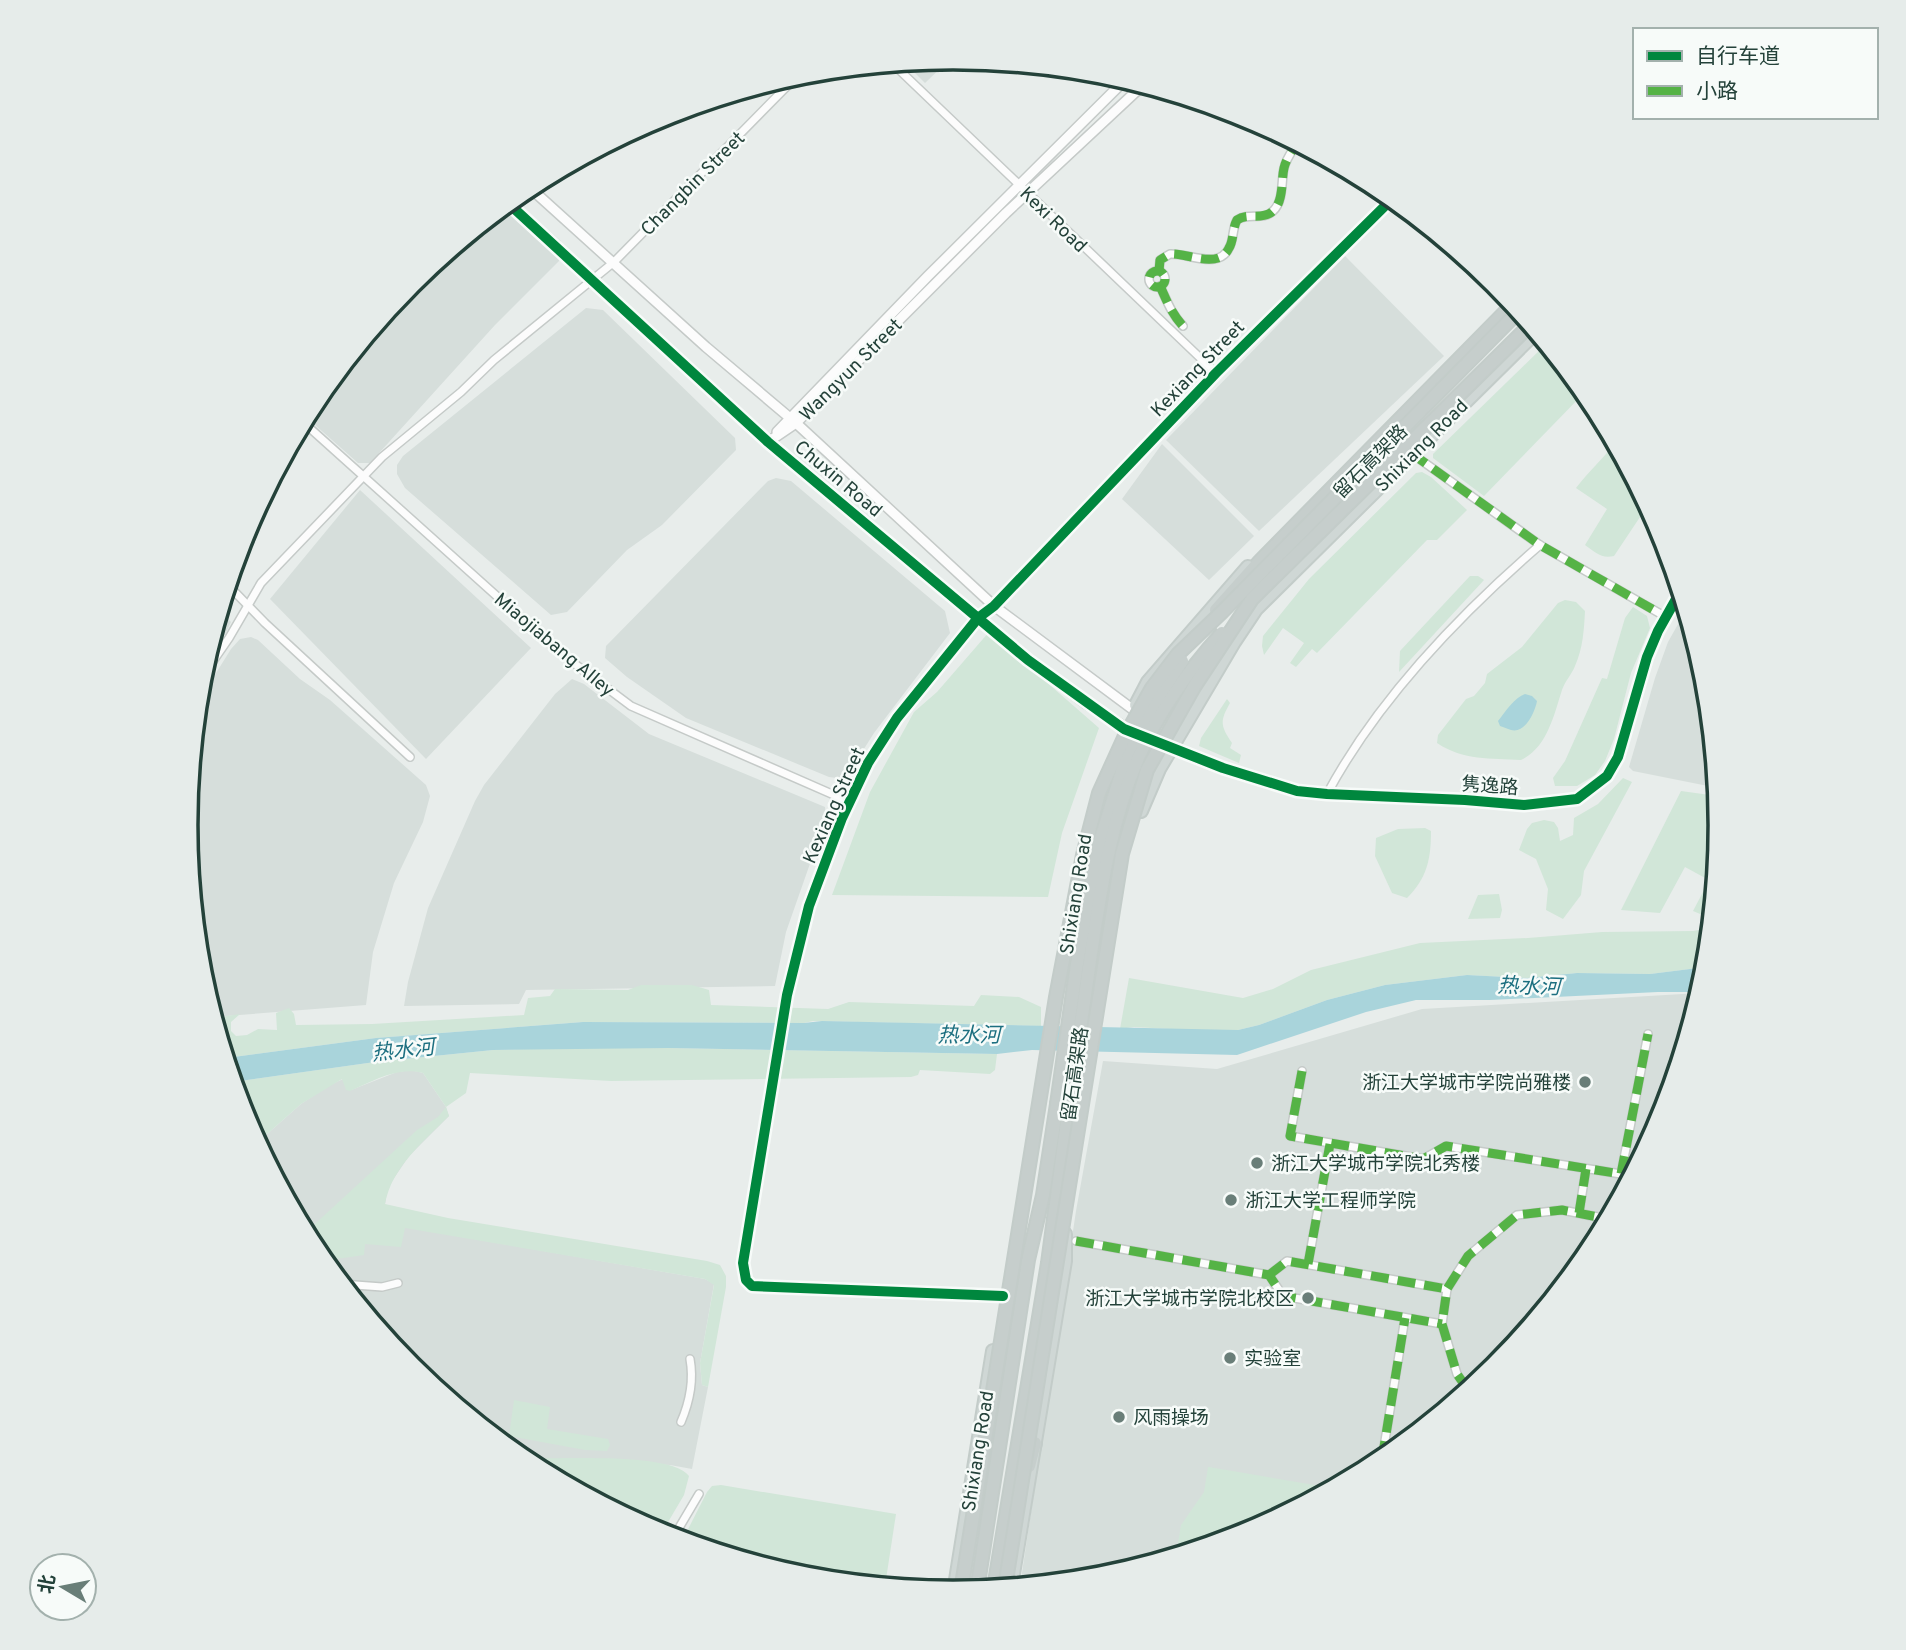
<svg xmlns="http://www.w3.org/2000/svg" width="1906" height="1650" viewBox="0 0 1906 1650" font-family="Overpass,'Noto Sans SC',sans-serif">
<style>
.built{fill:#d6dedb}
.green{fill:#d1e6d8}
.water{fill:#a9d4db}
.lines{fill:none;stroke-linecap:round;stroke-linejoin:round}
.minor-casing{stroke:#c5cac8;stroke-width:10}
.tertiary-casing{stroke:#c5cac8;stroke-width:12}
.primary-casing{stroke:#c3ccc9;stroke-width:16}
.trunk-casing{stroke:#c3ccc9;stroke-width:16}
.minor{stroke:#fcfcfc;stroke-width:7}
.tertiary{stroke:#fcfcfc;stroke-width:9}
.primary{stroke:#cfd7d5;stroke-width:12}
.trunk{stroke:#c6cecc;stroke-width:12}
.trunk-bridge-casing{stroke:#c3ccc9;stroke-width:16;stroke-linecap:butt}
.trunk-bridge{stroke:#c6cecc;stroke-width:12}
.quiet{stroke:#55b346;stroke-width:9;stroke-dasharray:18 9;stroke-linecap:butt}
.cycleway-casing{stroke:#f7fbf9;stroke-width:15}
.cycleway{stroke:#00873e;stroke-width:10}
.poi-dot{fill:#697e78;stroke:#f7fbf9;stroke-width:2.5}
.labels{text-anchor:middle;stroke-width:5;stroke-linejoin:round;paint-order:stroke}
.street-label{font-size:19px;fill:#24423a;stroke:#f7fbf9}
.poi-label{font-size:19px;fill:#24423a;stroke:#f7fbf9;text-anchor:start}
.water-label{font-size:21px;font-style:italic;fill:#1c6f80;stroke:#f7fbf9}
.rim{fill:none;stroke:#24423a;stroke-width:3.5}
</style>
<rect width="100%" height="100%" fill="#e8edeb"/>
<!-- built -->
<g class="built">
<path d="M951 58 925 83 905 63Z"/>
<path d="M512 199 561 241V259L495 325 370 463H358L306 417 315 398 411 282Z"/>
<path d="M1345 256 1444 356 1259 531 1166 440Z"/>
<path d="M586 308 603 310 735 438 736 450 662 525 627 550 567 612 551 615 405 488 397 474V465L403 456Z"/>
<path d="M1162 444 1254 536 1209 580 1122 499Z"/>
<path d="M776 478 791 481 945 611 950 633 874 733 845 779 829 777 686 718 627 677 605 658 606 646 768 481Z"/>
<path d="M360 490 531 648 426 759 270 599Z"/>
<path d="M1686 610 1706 676 1717 792 1713 791V787L1633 771 1629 767 1655 678 1668 642Z"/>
<path d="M220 611 231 622 199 687 201 675Z"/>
<path d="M251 637 258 640 300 679 330 700 426 785 430 796 423 822 394 883 373 952 366 1005 213 1017 200 974 186 825 198 702 231 649 240 639Z"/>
<path d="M572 679 584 684 649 734 825 807 826 818 786 932 775 986 526 990 519 1004 404 1006 408 982 428 908 475 801 484 785 555 694Z"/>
<path d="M1700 993 1662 1119 1591 1252 1495 1368 1379 1463 1246 1534 1102 1578 1020 1586 1076 1211 1103 1061 1217 1069 1422 1009Z"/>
<path d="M411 1070 423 1073 446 1107 449 1116 409 1156 388 1187 385 1204 405 1227 705 1279 714 1284 700 1363 702 1385 708 1387 692 1469 670 1465 521 1458 410 1367 315 1251 257 1143 301 1104 328 1086 343 1079 351 1090 397 1072Z"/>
</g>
<!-- green -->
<g class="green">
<path d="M1546 344 1585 392 1484 496 1433 458V454Z"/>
<path d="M1615 443 1648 505 1614 556C1601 559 1595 552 1585 545L1607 509 1576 488C1588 472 1603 459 1615 443Z"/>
<path d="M1422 472 1431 477 1467 510 1437 540H1427L1317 653 1312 649 1296 667 1290 663 1304 643 1283 628 1264 655 1262 646 1263 636 1309 579 1416 473Z"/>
<path d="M1470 576H1478L1484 580 1399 672 1400 651Z"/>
<path d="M1565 600 1576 602 1585 611C1584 630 1583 648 1575 666 1572 674 1565 681 1562 690 1554 715 1547 748 1521 760 1490 758 1464 761 1437 743L1438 735 1466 699 1474 696 1485 683 1487 674 1522 647 1558 603Z"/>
<path d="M1633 607 1647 616 1650 628 1631 673 1614 739 1605 761 1595 775 1577 786H1555L1553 778 1565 761 1602 678 1607 679 1625 618Z"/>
<path d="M989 632 1099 728 1062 833 1048 897 832 895 870 792 914 712 937 692Z"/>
<path d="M1227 699 1230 703C1220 721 1220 725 1232 743L1230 748 1241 755 1239 763 1199 746 1201 738Z"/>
<path d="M1623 778 1632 782 1584 871 1581 895 1563 919 1546 910 1548 889 1536 859 1519 850 1527 829 1532 823 1544 820 1554 822 1558 828 1560 841 1573 835 1574 818 1598 804Z"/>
<path d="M1681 791 1717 796 1720 825 1711 914 1705 916 1693 911 1703 892 1707 879 1685 867 1660 913 1621 910Z"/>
<path d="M1425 828 1431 831C1431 859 1427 878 1407 898L1392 893 1375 856 1376 838 1398 829Z"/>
<path d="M1499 894 1502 910 1500 918 1468 919 1478 895Z"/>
<path d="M1710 928 1706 967 1650 974 1577 973 1527 978 1467 975 1385 985 1327 1000 1259 1025 1238 1030 1207 1031 1134 1027 1120 1029 1129 978 1243 998 1273 989 1311 970 1420 943 1528 938 1602 932 1693 931Z"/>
<path d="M641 985H692L709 990 711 1005 828 1009 849 1002 974 1006 981 995 1019 997 1041 1007V1026L813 1021 804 1023 583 1022 376 1038 226 1058 214 1018 240 1014 231 1022V1031L236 1036 247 1035 258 1029 277 1030 276 1013 289 1008 294 1014 296 1025 372 1024 524 1015 528 998 550 996 555 989 628 990Z"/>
<path d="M553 1048H668L997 1054 995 1070 990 1074 920 1070 918 1075 911 1077 611 1081 470 1073 466 1093 446 1107 449 1116C423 1142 392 1167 385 1204L448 1218 707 1261 720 1265 726 1276V1287L708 1387 702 1385 700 1363 714 1285 705 1279 405 1228 401 1247 365 1244 364 1255 323 1261 305 1233 417 1130 438 1117 446 1107 423 1073C398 1066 373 1081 350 1091L346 1090 342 1079 301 1104 257 1143 244 1118 233 1082 375 1062 493 1050Z"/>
<path d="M514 1400 550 1407 547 1429 608 1439 610 1445 607 1451 585 1450 509 1436Z"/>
<path d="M521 1458C553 1460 671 1451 689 1476L684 1495 661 1534Z"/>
<path d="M1208 1467H1209L1332 1488 1246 1534 1176 1555 1181 1525 1204 1492Z"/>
<path d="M721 1485 896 1514 885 1586 803 1577 682 1541 707 1492 712 1486Z"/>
</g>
<!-- water -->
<g class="water">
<path d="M1525 694 1532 696 1537 701C1535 712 1525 734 1511 730 1507 729 1504 727 1500 726L1498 721C1505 712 1515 697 1525 694Z"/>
<path d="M1706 967 1700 992H1658L1490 1000H1416L1366 1012 1237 1055 1032 1050 997 1054 668 1048 493 1050 375 1062 233 1082 226 1058 376 1038 583 1022 804 1023 822 1021 1238 1030 1259 1025 1327 1000 1385 985 1467 975 1527 978 1577 973 1650 974Z"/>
</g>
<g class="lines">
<defs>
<g id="minor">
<path d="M893 64 1216 373"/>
<path d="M1159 271 1160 260 1170 254C1188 253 1219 270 1229 248 1234 240 1232 229 1237 220 1248 212 1263 221 1273 211 1284 201 1281 181 1284 168 1286 159 1292 151 1297 143"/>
<circle cx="1157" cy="279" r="8"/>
<path d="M1160 286C1167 301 1171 313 1183 326"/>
<path d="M303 422 559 652 631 706 850 802"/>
<path d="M1411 453 1540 545 1666 617"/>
<path d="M228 585 265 623 410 757"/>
<path d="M200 680 229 638 261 583 382 457 461 392 494 360 614 262 800 73"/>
<path d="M1172 747 1223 768 1259 780 1314 793 1524 805 1577 799 1607 776 1618 757 1647 657 1658 631 1680 592"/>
<path d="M1327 794C1378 699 1458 616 1540 545"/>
<path d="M1302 1071 1290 1136 1423 1159 1446 1146 1621 1174 1648 1034"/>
<path d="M1579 1213 1586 1169"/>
<path d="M1076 1241 1269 1275 1283 1296 1442 1324"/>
<path d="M1308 1264 1330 1144"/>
<path d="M1269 1275 1287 1261 1447 1289"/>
<path d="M342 1284 382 1287 398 1283"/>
<path d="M1003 1296 752 1286 746 1280 743 1263 787 995 809 906 842 818 868 763 897 718 978 618 994 606 1216 373 1393 198"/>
<path d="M1468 1390 1457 1374 1442 1324 1447 1289 1468 1256 1517 1215 1562 1210 1608 1219"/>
<path d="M681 1422C690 1401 694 1381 690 1359"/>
<path d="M1382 1459 1405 1318"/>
<path d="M673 1538 699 1494"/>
</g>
<g id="tertiary">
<path d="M528 186 706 347 796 423 994 606 1139 714"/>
<path d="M508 203 768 442 1028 660 1085 703 1131 731"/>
<path d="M777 432 928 276 1126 79"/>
<path d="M768 442 796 423 1006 213 1143 85"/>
</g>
<g id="primary">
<path d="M1136 705 1148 682 1248 567"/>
<path d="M1141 811 1159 769 1234 642 1256 609 1536 332"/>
<path d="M1011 1586 1065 1261V1234"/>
<path d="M954 1592 993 1351"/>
</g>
<g id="trunk">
<path d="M1216 610 1260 561 1513 304"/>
<path d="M1029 1466 1035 1443"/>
<path d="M994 1588 1048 1263 1069 1106"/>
<path d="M977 1590 1028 1260 1043 1195 1057 1104"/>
</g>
</defs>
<!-- minor casing -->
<use href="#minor" class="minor-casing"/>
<!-- tertiary casing -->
<use href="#tertiary" class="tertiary-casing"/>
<!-- primary casing -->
<use href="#primary" class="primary-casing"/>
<!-- trunk casing -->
<use href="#trunk" class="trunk-casing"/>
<!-- minor -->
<use href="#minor" class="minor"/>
<!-- tertiary -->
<use href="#tertiary" class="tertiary"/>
<!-- primary -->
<use href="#primary" class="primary"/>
<!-- trunk -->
<use href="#trunk" class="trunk"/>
<defs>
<g id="trunk-bridge">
<path d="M1057 1104 1077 964 1099 844 1128 752 1151 709 1182 661"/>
<path d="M1069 1106C1077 1053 1084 1000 1092 947 1102 882 1112 817 1139 756 1159 710 1189 670 1222 633"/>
<path d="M1005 1587 1122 854 1147 770 1194 687 1252 599 1530 325"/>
<path d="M961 1591 1056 997 1083 855 1099 793 1124 738 1152 688 1178 654 1222 612 1519 311"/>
</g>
</defs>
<!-- trunk-bridge casing -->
<use href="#trunk-bridge" class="trunk-bridge-casing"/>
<!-- trunk-bridge -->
<use href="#trunk-bridge" class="trunk-bridge"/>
<!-- quiet -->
<g class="quiet">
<path d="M1159 271 1160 260 1170 254C1188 253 1219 270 1229 248 1234 240 1232 229 1237 220 1248 212 1263 221 1273 211 1284 201 1281 181 1284 168 1286 159 1292 151 1297 143"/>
<circle cx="1157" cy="279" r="8"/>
<path d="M1160 286C1167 301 1171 313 1183 326"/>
<path d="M1411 453 1540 545 1666 617"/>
<path d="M1302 1071 1290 1136 1423 1159 1446 1146 1621 1174 1648 1034"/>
<path d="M1579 1213 1586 1169"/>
<path d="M1076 1241 1269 1275 1283 1296 1442 1324"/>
<path d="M1308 1264 1330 1144"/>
<path d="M1269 1275 1287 1261 1447 1289"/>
<path d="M1468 1390 1457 1374 1442 1324 1447 1289 1468 1256 1517 1215 1562 1210 1608 1219"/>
<path d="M1382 1459 1405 1318"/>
</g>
<defs>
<g id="cycleway">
<path d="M508 203 768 442 1028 660 1124 729 1223 768 1297 791 1327 794 1465 800 1524 805 1577 799 1607 776 1618 757 1647 657 1658 631 1680 592"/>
<path d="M1003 1296 752 1286 746 1280 743 1263 787 995 809 906 842 818 868 763 897 718 978 618 994 606 1216 373 1393 198"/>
</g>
</defs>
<!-- cycleway casing -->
<use href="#cycleway" class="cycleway-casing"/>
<!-- cycleway -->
<use href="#cycleway" class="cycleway"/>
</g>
<!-- markers -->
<g class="poi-dot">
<circle cx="1585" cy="1082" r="7"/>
<circle cx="1257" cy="1163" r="7"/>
<circle cx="1231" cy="1200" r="7"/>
<circle cx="1308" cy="1298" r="7"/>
<circle cx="1230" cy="1358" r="7"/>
<circle cx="1119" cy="1417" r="7"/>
</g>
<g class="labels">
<!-- street labels -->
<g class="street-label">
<text transform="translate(692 183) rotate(-45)" y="7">Changbin Street</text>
<text transform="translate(1054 219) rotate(44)" y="7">Kexi Road</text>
<text transform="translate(1197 368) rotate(-46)" y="7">Kexiang Street</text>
<text transform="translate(850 369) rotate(-45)" y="7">Wangyun Street</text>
<text transform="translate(1421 445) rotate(-45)" y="7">Shixiang Road</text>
<text transform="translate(1370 461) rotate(-45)" y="7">留石高架路</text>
<text transform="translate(839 478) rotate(40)" y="7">Chuxin Road</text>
<text transform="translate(555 644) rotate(40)" y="7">Miaojiabang Alley</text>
<text transform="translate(1490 785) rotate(4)" y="7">隽逸路</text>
<text transform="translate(833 805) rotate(-66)" y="7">Kexiang Street</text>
<text transform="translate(1075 894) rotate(-81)" y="7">Shixiang Road</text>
<text transform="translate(1074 1074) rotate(-82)" y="7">留石高架路</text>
<text transform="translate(977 1451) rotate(-81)" y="7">Shixiang Road</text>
</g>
<!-- poi labels -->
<g class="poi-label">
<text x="1571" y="1089" text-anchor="end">浙江大学城市学院尚雅楼</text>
<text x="1271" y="1170">浙江大学城市学院北秀楼</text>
<text x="1245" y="1207">浙江大学工程师学院</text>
<text x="1294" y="1305" text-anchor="end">浙江大学城市学院北校区</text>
<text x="1244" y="1365">实验室</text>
<text x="1133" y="1424">风雨操场</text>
</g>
<!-- water labels -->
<g class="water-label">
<text transform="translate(1529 986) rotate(2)" y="7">热水河</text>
<text x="969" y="1042">热水河</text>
<text transform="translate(403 1050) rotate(-6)" y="7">热水河</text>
</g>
</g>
<!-- crop -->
<path d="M0 0H1906V1650H0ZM198 825a755 755 0 1 1 1510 0a755 755 0 1 1-1510 0Z" fill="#e6ecea" fill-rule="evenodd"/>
<path class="rim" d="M198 825a755 755 0 1 1 1510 0a755 755 0 1 1-1510 0Z"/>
<!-- legend -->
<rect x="1633" y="28" width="245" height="91" fill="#f7fbf9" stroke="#a3b1ad" stroke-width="2"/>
<rect x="1647" y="51" width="35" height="10" fill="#00873e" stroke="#a3b1ad" stroke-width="2"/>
<text x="1696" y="63" font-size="21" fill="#24423a">自行车道</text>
<rect x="1647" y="86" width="35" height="10" fill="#55b346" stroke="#a3b1ad" stroke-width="2"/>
<text x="1696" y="98" font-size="21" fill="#24423a">小路</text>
<!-- north arrow -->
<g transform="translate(63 1587) rotate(280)"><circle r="33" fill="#f7fbf9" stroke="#a3b1ad" stroke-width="2"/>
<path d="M0-5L12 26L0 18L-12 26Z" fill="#697e78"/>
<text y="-10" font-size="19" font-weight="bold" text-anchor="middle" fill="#24423a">北</text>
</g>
</svg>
